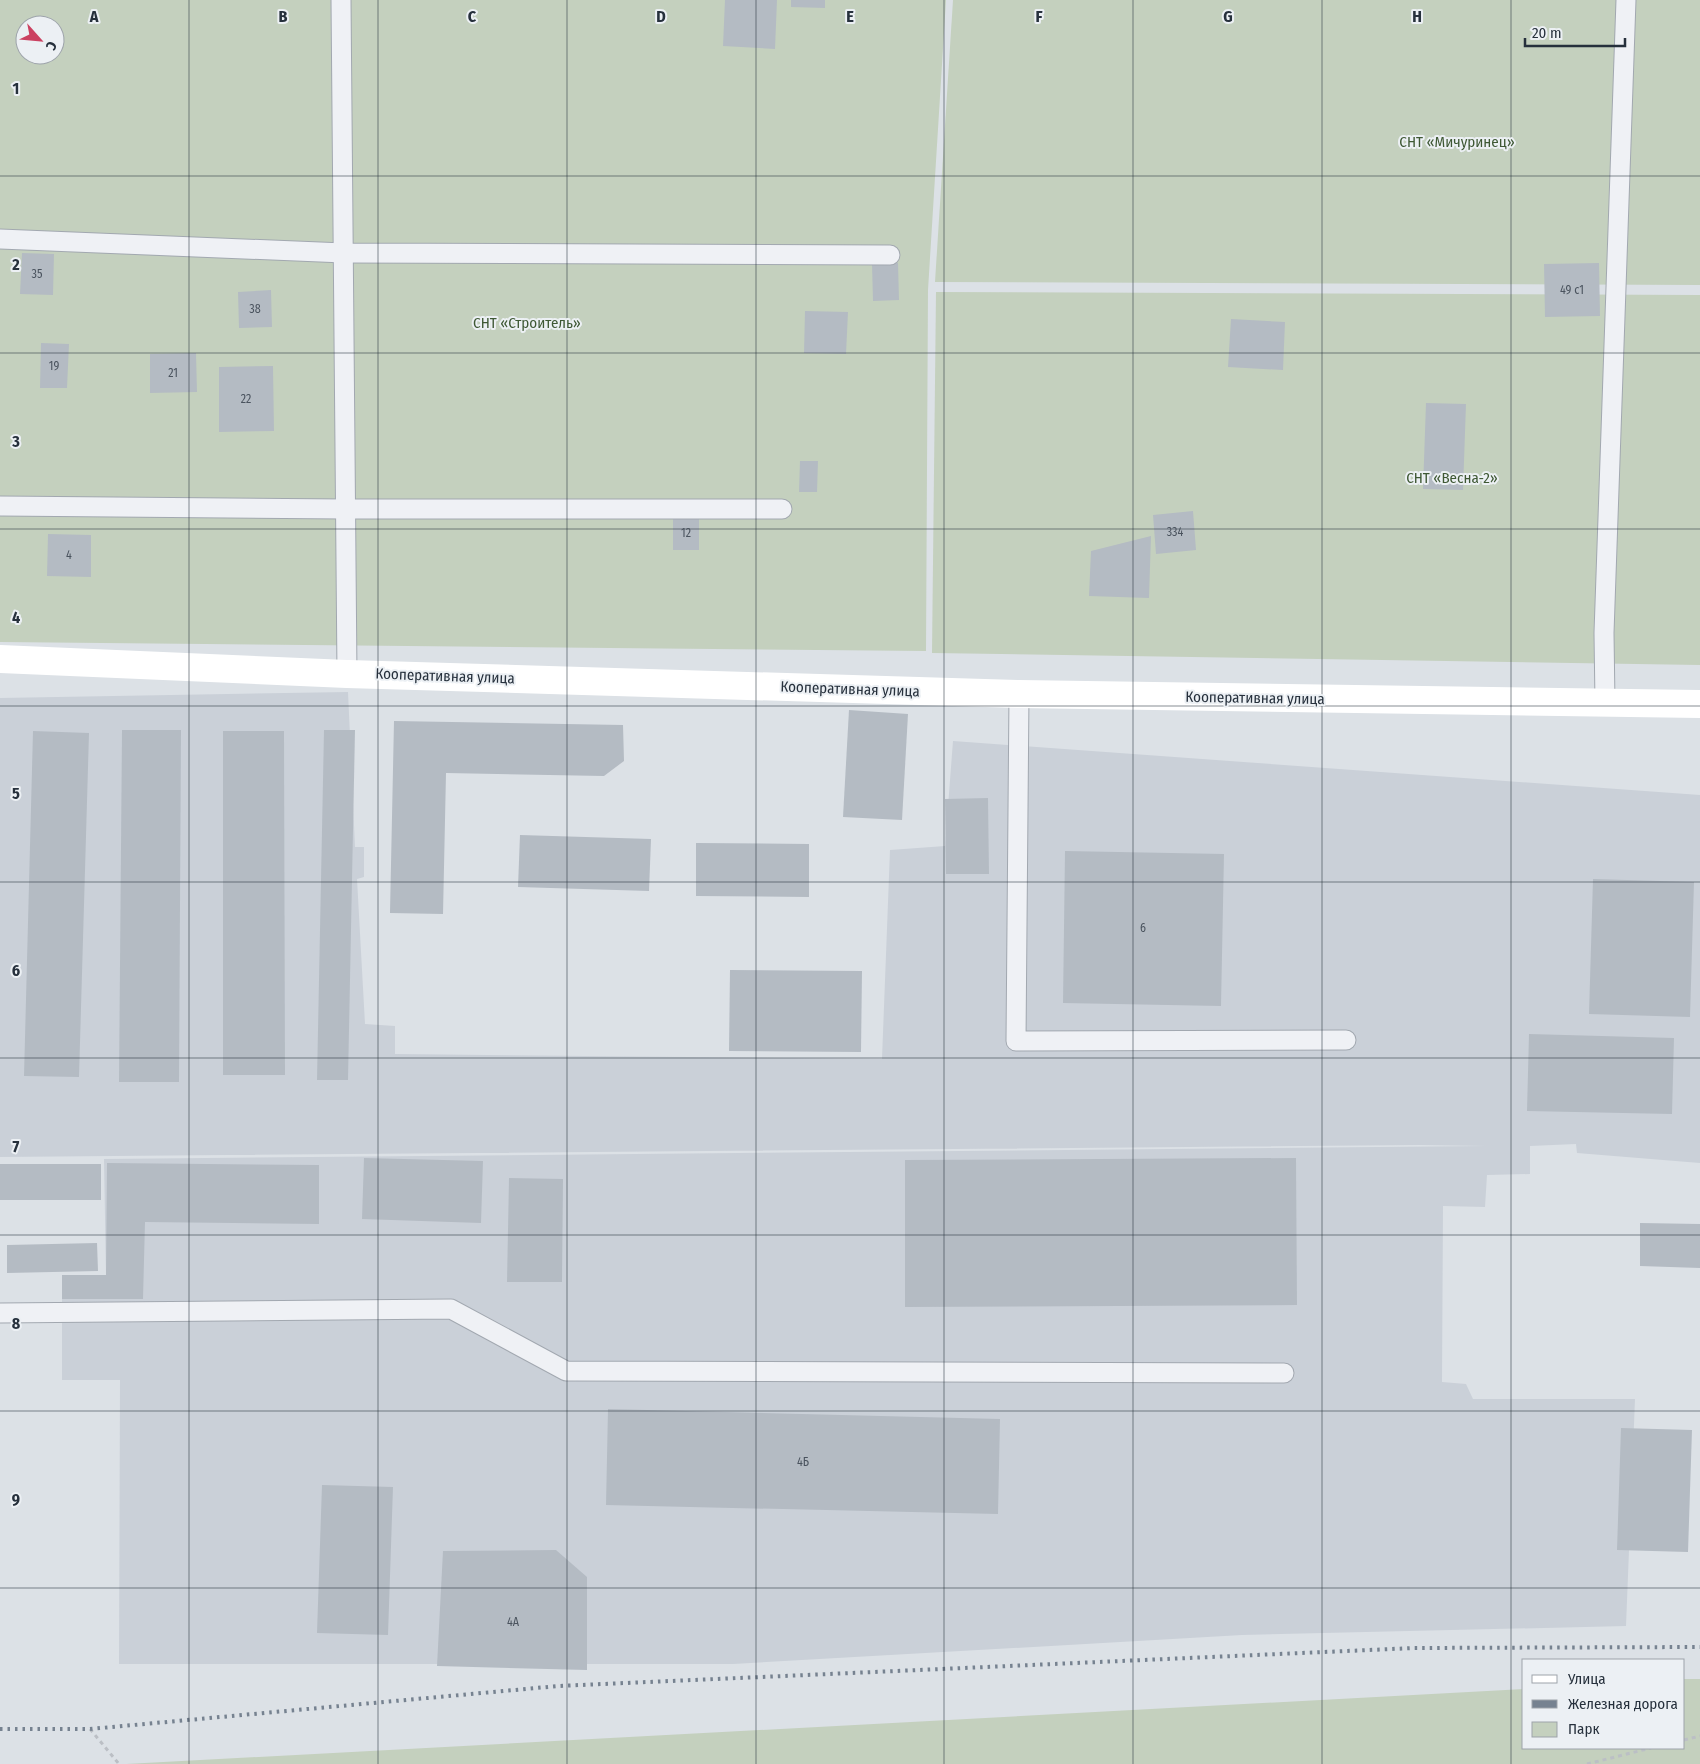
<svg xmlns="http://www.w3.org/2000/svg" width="1700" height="1764" viewBox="0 0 1700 1764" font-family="'Fira Sans Condensed',sans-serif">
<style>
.built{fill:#cad0d8}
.green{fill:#c4d0be;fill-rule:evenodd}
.building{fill:#b4bbc3}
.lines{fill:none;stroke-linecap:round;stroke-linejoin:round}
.service-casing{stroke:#a2a8b0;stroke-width:21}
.path{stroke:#bbbfc5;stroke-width:3;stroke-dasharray:4 4;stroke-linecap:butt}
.service{stroke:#eff1f5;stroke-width:19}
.secondary{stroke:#fff;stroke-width:28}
.rail{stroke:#768290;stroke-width:4;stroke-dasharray:2.5 5;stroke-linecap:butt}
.grid{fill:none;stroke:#26303c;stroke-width:1;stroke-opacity:0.55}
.labels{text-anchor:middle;stroke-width:4;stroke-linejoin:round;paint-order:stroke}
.number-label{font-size:12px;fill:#4a535e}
.park-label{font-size:15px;fill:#3e5834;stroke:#ecf0f4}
.street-label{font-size:15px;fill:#26303c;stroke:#ecf0f4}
.grid-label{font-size:16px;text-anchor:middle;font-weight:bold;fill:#26303c;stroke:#ecf0f4;stroke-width:4;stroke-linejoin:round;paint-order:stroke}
</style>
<rect width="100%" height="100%" fill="#dce1e6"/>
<!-- built -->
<path class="built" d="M348 692 355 847H364V877L357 879 365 1024 395 1026V1054L882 1059 890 850 945 846 953 741 1700 795V1163L1577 1153 1576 1144 1530 1146V1174L1487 1175 1485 1207 1443 1206 1442 1382 1466 1384 1473 1399H1635L1626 1626 1242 1635 733 1664H119L120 1380H62V1275H106L104 1159 1487 1146 1419 1145 0 1157V698Z"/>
<!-- green -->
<g class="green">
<path d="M0 0H946L928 290 926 651 0 642ZM25 25H55V55H25Z"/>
<path d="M953 0H1700V285L935 282Z"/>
<path d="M936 292 1700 295V665L932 653Z"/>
<path d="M1684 1679H1700V1764H126L1524 1689V1748H1684Z"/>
</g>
<!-- building -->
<g class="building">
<path d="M725 0H777L775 49 723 46Z"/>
<path d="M791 0H825V8L791 7Z"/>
<path d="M22 253 54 254 53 295 20 294Z"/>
<path d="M898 263 899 300 873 301 872 264Z"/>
<path d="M1599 263 1600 316 1545 317 1544 264Z"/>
<path d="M271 290 272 327 239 328 238 292Z"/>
<path d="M805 311 848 312 846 354 804 353Z"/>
<path d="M1231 319 1285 322 1283 370 1228 367Z"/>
<path d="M41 343 69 344 67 388H40Z"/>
<path d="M196 353 197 392 150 393V354Z"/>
<path d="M273 366 274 431 219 432V367Z"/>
<path d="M1426 403 1466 404 1463 490 1423 489Z"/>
<path d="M800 461H818L817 492H799Z"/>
<path d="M1193 511 1196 550 1156 554 1153 515Z"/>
<rect x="673" y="516" width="26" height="34"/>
<path d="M48 534 91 535V577L47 576Z"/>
<path d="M1151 536 1149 598 1089 596 1091 551Z"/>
<path d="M849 710 908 714 902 820 843 817Z"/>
<path d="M394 721 623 725 624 761 604 776 446 773 443 914 390 913Z"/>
<path d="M122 730H181L179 1082H119Z"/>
<path d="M324 730H355L348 1080H317Z"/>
<path d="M33 731 89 733 79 1077 24 1076Z"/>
<path d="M223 731H284L285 1075H223Z"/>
<path d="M988 798 989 874H946L945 799Z"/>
<path d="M520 835 651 839 649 891 518 887Z"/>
<path d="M696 843 809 844V897L696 896Z"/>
<path d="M1065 851 1224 854 1221 1006 1063 1003Z"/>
<path d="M1593 879 1694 882 1690 1017 1589 1014Z"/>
<path d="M730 970 862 971 861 1052 729 1051Z"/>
<path d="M1529 1034 1674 1038 1672 1114 1527 1111Z"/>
<path d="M364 1158 483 1161 481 1223 362 1219Z"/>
<path d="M1296 1158 1297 1305 905 1307V1160Z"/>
<path d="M107 1163 319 1165V1224L145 1222 143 1299H62V1275H106Z"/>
<rect x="0" y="1164" width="101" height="36"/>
<path d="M509 1178 563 1179 562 1282H507Z"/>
<path d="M1640 1223 1700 1224V1268L1640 1266Z"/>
<path d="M97 1243 98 1271 7 1273V1245Z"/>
<path d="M608 1409 1000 1419 998 1514 606 1505Z"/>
<path d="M1621 1428 1692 1430 1688 1552 1617 1550Z"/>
<path d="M322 1485 393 1487 388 1635 317 1633Z"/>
<path d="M556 1550 587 1577V1670L437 1666 443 1551Z"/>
</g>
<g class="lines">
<defs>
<g id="service">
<path d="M341 0 347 674"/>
<path d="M0 239 344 253 890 255"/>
<path d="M0 506 345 509H782"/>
<path d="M1019 694 1016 1041 1346 1040"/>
<path d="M1605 703 1604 633 1626 0"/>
<path d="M0 1313 451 1309 566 1371 1284 1373"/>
</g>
</defs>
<!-- service casing -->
<use href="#service" class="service-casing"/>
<!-- path -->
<g class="path">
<path d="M90 1729 119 1764"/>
<path d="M1684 1740 1700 1736"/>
<path d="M1587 1764 1651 1748"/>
</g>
<!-- service -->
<use href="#service" class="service"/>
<!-- secondary -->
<path class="secondary" d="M0 659 347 674 1019 694 1700 704"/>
<!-- rail -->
<path class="rail" d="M0 1729H90L558 1686 1414 1648 1700 1647"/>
</g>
<!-- grid -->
<path class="grid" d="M189 0V1764M378 0V1764M567 0V1764M756 0V1764M944 0V1764M1133 0V1764M1322 0V1764M1511 0V1764M0 176H1700M0 353H1700M0 529H1700M0 706H1700M0 882H1700M0 1058H1700M0 1235H1700M0 1411H1700M0 1588H1700"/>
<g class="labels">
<!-- number labels -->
<g class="number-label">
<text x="37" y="278">35</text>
<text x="1572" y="294">49 с1</text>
<text x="255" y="313">38</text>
<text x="54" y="370">19</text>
<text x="173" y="377">21</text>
<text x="246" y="403">22</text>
<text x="1175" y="536">334</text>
<text x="686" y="537">12</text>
<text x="69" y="559">4</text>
<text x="1143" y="932">6</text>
<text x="803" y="1466">4Б</text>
<text x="513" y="1626">4А</text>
</g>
<!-- park labels -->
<g class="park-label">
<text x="1457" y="147">СНТ «Мичуринец»</text>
<text x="527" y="328">СНТ «Строитель»</text>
<text x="1452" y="483">СНТ «Весна-2»</text>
</g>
<!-- street labels -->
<g class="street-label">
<text transform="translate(445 676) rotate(2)" y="5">Кооперативная улица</text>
<text transform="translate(850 689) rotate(2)" y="5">Кооперативная улица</text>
<text transform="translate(1255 698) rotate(1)" y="5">Кооперативная улица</text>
</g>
</g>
<g class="grid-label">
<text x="94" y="22">A</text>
<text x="283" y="22">B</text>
<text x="472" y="22">C</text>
<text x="661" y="22">D</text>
<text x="850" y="22">E</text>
<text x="1039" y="22">F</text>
<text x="1228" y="22">G</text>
<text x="1417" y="22">H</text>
<text x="16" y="94">1</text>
<text x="16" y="270">2</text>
<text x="16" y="447">3</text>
<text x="16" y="623">4</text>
<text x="16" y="799">5</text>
<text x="16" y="976">6</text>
<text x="16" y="1152">7</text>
<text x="16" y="1329">8</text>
<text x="16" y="1505">9</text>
</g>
<!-- legend -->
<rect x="1522" y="1659" width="162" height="90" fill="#ecf0f4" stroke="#9da3aa"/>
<rect x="1532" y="1675" width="25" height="8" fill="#ffffff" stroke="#9da3aa"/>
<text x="1568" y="1684" font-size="15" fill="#26303c">Улица</text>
<rect x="1532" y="1700" width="25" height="8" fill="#768290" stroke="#9da3aa"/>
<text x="1568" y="1709" font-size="15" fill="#26303c">Железная дорога</text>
<rect x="1532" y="1722" width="25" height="15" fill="#c4d0be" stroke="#9da3aa"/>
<text x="1568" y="1734" font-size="15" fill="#26303c">Парк</text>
<!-- north arrow -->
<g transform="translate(40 40) rotate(117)"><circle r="24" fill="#ecf0f4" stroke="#9da3aa"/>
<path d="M0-4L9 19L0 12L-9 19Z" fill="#cb4161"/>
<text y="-8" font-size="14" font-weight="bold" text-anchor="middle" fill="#26303c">С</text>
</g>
<!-- scale -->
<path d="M1525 38v8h100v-8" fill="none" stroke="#26303c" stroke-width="2.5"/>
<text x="1532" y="38" font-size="15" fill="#26303c" stroke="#ecf0f4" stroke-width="4" paint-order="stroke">20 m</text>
</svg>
